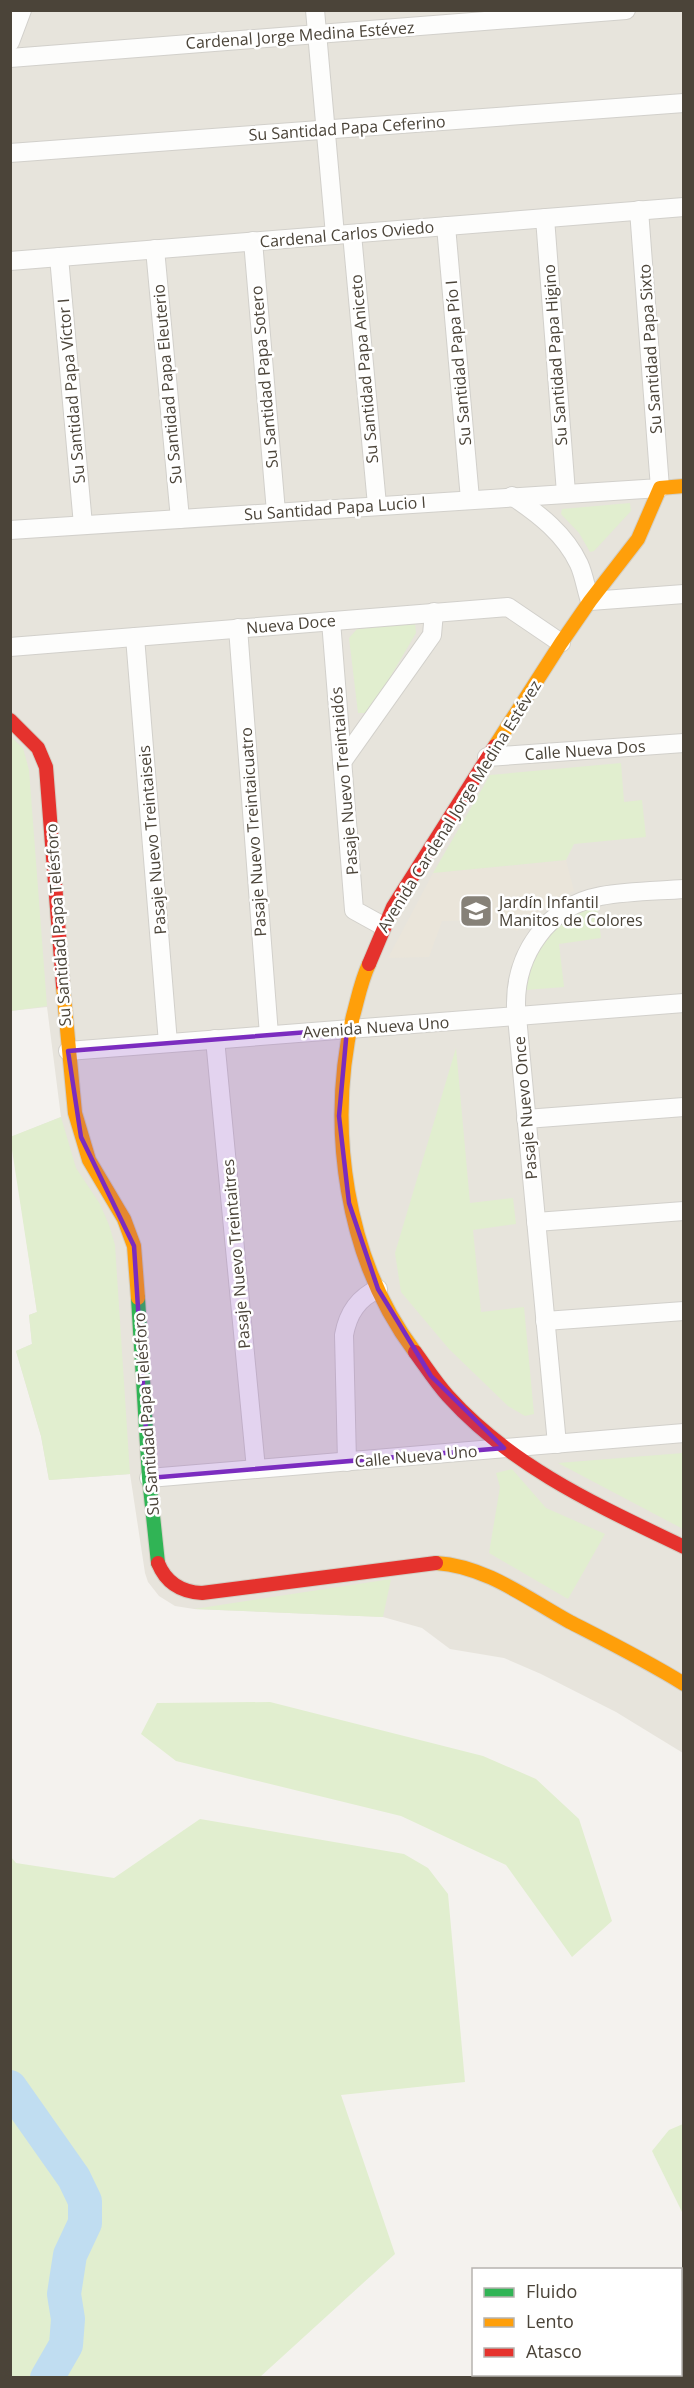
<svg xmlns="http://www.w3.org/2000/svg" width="694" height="2388" viewBox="0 0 694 2388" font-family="'Open Sans',sans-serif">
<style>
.residential{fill:#e7e4dc}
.education{fill:#eae5da}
.green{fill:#e1eecf}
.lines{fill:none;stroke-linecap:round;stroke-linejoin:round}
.river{stroke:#c0ddf1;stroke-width:34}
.street-casing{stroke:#d2d0cb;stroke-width:20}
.fast-casing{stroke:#d3cfc5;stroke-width:16}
.slow-casing{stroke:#d3cfc5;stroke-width:16}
.jam-casing{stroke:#d3cfc5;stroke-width:16}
.street{stroke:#fdfdfc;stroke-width:18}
.fast{stroke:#30b455;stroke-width:14}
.slow{stroke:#ff9f0a;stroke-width:14}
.jam{stroke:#e5322d;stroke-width:14}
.marked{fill:#7b2cbf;fill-opacity:0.2;stroke:#7b2cbf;stroke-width:4.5;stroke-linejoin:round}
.labels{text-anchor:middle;stroke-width:5;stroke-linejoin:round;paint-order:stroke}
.street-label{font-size:16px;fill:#4b4439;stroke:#fff}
.poi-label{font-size:16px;fill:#4b4439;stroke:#fff;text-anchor:start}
</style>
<rect width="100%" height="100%" fill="#f4f2ee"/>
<!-- residential -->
<path class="residential" d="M10 11H683V1753L616 1712 541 1674 504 1658 450 1649 422 1628 383 1617 194 1609 175 1606 159 1596 148 1582 145 1573 130 1474 49 1480 41 1436 16 1351 32 1344 29 1315 37 1312 11 1137 61 1117 47 1007 10 1011Z"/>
<!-- education -->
<path class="education" d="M566 860 574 891 550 901 517 931 497 920 442 921 429 957 388 958 433 873Z"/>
<!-- green -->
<g class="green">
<path d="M630 503 631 511 594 551 590 552 579 533 561 514 562 509Z"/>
<path d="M415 623 416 633 369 713H358L349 638 357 629Z"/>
<path d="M10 736 23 748 29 770 47 1006 11 1011Z"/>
<path d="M621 763 624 802 642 800 646 837 574 844 566 860 433 873 490 775Z"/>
<path d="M597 906 601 938 559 944 564 987 526 990C531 948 557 917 597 906Z"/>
<path d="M456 1048 470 1203 513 1198 516 1224 473 1230 481 1312 524 1307 534 1414 525 1416 508 1406 449 1349 401 1292 395 1253Z"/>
<path d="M61 1117 76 1168 100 1204 109 1225 115 1245 130 1474 49 1480 41 1436 16 1351 32 1344 29 1315 37 1312 10 1137Z"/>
<path d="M683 1453V1529L558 1463Z"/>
<path d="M512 1469 546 1508 605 1534 568 1599 489 1553 500 1487 496 1473Z"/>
<path d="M391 1579 383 1617 194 1609Z"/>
<path d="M270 1702 483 1756 536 1779 579 1819 612 1921 572 1957 506 1865 401 1816 176 1761 141 1734 157 1703Z"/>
<path d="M200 1819 404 1854 428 1868 448 1894 465 2082 341 2095 395 2254 260 2377H11V1857L16 1863 114 1878Z"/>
<path d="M683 2124V2214L652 2151 669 2130Z"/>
</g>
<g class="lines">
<!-- river -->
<path class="river" d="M10 2087 74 2178 85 2201V2223L70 2255 64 2294 68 2319 66 2345 47 2378"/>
<defs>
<g id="street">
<path d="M315 10 335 235"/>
<path d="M10 42 22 10"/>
<path d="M10 58 626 10"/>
<path d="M10 153 684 103"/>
<path d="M545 218 566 493"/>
<path d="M446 226 470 499"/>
<path d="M352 234 377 505"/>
<path d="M253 241 276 512"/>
<path d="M155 249 180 519"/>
<path d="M59 257 83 525"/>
<path d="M10 261 684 207"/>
<path d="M512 496C539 514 565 534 579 564 584 575 586 589 590 601L684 594"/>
<path d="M10 530 660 488 639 210"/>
<path d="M331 621 354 910 383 926"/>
<path d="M238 628 269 1035"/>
<path d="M135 637 168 1043"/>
<path d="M10 647 508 607 561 643"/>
<path d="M487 757 684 743"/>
<path d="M342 762 432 635 434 612"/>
<path d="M215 1039 256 1469"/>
<path d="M68 1051 684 1003"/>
<path d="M526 1119 684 1107"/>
<path d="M536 1222 684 1211"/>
<path d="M545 1321 684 1311"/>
<path d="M557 1444 516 1006C515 954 548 906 601 896 628 891 656 891 684 889"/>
<path d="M347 1462 344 1335C348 1313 358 1298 378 1289"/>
<path d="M149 1478 684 1433"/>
</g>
<path id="fast" d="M138 1298 149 1478 158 1563"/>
<g id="slow">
<path d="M495 746 561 643 590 601 638 539 660 488 684 486"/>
<path d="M369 964C361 981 358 998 353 1016 327 1127 345 1259 415 1352"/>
<path d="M63 986 75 1113 89 1160 124 1219 134 1246 138 1298"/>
<path d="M436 1563C486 1566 528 1599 570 1622 609 1642 647 1661 684 1684"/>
</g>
<g id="jam">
<path d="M10 720 38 748 46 767 63 986"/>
<path d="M369 964 393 907 495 746"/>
<path d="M415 1352C426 1367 436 1383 448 1396 513 1468 599 1506 684 1547"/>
<path d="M158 1563C166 1583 181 1592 202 1593L436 1563"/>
</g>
</defs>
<!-- street casing -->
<use href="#street" class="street-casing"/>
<!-- fast casing -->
<use href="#fast" class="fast-casing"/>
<!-- slow casing -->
<use href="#slow" class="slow-casing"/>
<!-- jam casing -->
<use href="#jam" class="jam-casing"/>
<!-- street -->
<use href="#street" class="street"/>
<!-- fast -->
<use href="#fast" class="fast"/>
<!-- slow -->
<use href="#slow" class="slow"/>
<!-- jam -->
<use href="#jam" class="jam"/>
</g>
<!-- marked area -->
<path class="marked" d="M347 1029 339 1116 349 1203 378 1289 431 1376 504 1448 149 1478 134 1246 81 1137 68 1051Z"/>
<!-- icons -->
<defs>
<symbol id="school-square" viewBox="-11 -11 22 22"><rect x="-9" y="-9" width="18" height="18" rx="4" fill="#868178" stroke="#fff"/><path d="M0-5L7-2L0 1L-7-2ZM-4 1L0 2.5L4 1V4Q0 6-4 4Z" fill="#fff"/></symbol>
</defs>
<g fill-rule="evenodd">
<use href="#school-square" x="457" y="892" width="38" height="38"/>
</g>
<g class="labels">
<!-- street labels -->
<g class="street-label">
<text transform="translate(300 35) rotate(-4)" y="6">Cardenal Jorge Medina Estévez</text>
<text transform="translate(347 128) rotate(-4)" y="6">Su Santidad Papa Ceferino</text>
<text transform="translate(347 234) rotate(-5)" y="6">Cardenal Carlos Oviedo</text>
<text transform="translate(650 349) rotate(-94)" y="6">Su Santidad Papa Sixto</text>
<text transform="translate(555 355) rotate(-94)" y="6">Su Santidad Papa Higino</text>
<text transform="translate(458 363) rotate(-95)" y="6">Su Santidad Papa Pío I</text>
<text transform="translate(364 369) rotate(-95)" y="6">Su Santidad Papa Aniceto</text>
<text transform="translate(264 377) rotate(-95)" y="6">Su Santidad Papa Sotero</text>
<text transform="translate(167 384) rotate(-95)" y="6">Su Santidad Papa Eleuterio</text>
<text transform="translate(71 391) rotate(-95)" y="6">Su Santidad Papa Víctor I</text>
<text transform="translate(335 508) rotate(-4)" y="6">Su Santidad Papa Lucio I</text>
<text transform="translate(291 624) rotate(-5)" y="6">Nueva Doce</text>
<text transform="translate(585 750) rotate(-4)" y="6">Calle Nueva Dos</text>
<text transform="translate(344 781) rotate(-95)" y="6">Pasaje Nuevo Treintaidós</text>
<text transform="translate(459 806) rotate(-58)" y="6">Avenida Cardenal Jorge Medina Estévez</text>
<text transform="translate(253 832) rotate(-94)" y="6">Pasaje Nuevo Treintaicuatro</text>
<text transform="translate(152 840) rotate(-95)" y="6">Pasaje Nuevo Treintaiseis</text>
<text transform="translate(58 925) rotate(-94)" y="6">Su Santidad Papa Telésforo</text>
<text transform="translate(376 1027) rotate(-4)" y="6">Avenida Nueva Uno</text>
<text transform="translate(525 1108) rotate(-95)" y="6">Pasaje Nuevo Once</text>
<text transform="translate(236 1254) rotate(-95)" y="6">Pasaje Nuevo Treintaitres</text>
<text transform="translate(146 1414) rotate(-94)" y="6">Su Santidad Papa Telésforo</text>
<text transform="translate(416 1456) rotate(-5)" y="6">Calle Nueva Uno</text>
</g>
<!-- poi labels -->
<g class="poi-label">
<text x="499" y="908">Jardín Infantil<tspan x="499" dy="18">Manitos de Colores</tspan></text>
</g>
</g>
<!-- border -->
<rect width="694" height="2388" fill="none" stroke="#4b4439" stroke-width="24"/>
<!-- legend -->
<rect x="472" y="2268" width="210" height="108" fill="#ffffff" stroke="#b7b4b0" stroke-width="1.5"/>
<rect x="484" y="2288" width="30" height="9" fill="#30b455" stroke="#b7b4b0" stroke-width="1.5"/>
<text x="526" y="2298" font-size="18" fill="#4b4439">Fluido</text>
<rect x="484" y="2318" width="30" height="9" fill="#ff9f0a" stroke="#b7b4b0" stroke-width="1.5"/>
<text x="526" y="2328" font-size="18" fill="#4b4439">Lento</text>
<rect x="484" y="2348" width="30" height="9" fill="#e5322d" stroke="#b7b4b0" stroke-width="1.5"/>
<text x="526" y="2358" font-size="18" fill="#4b4439">Atasco</text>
</svg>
